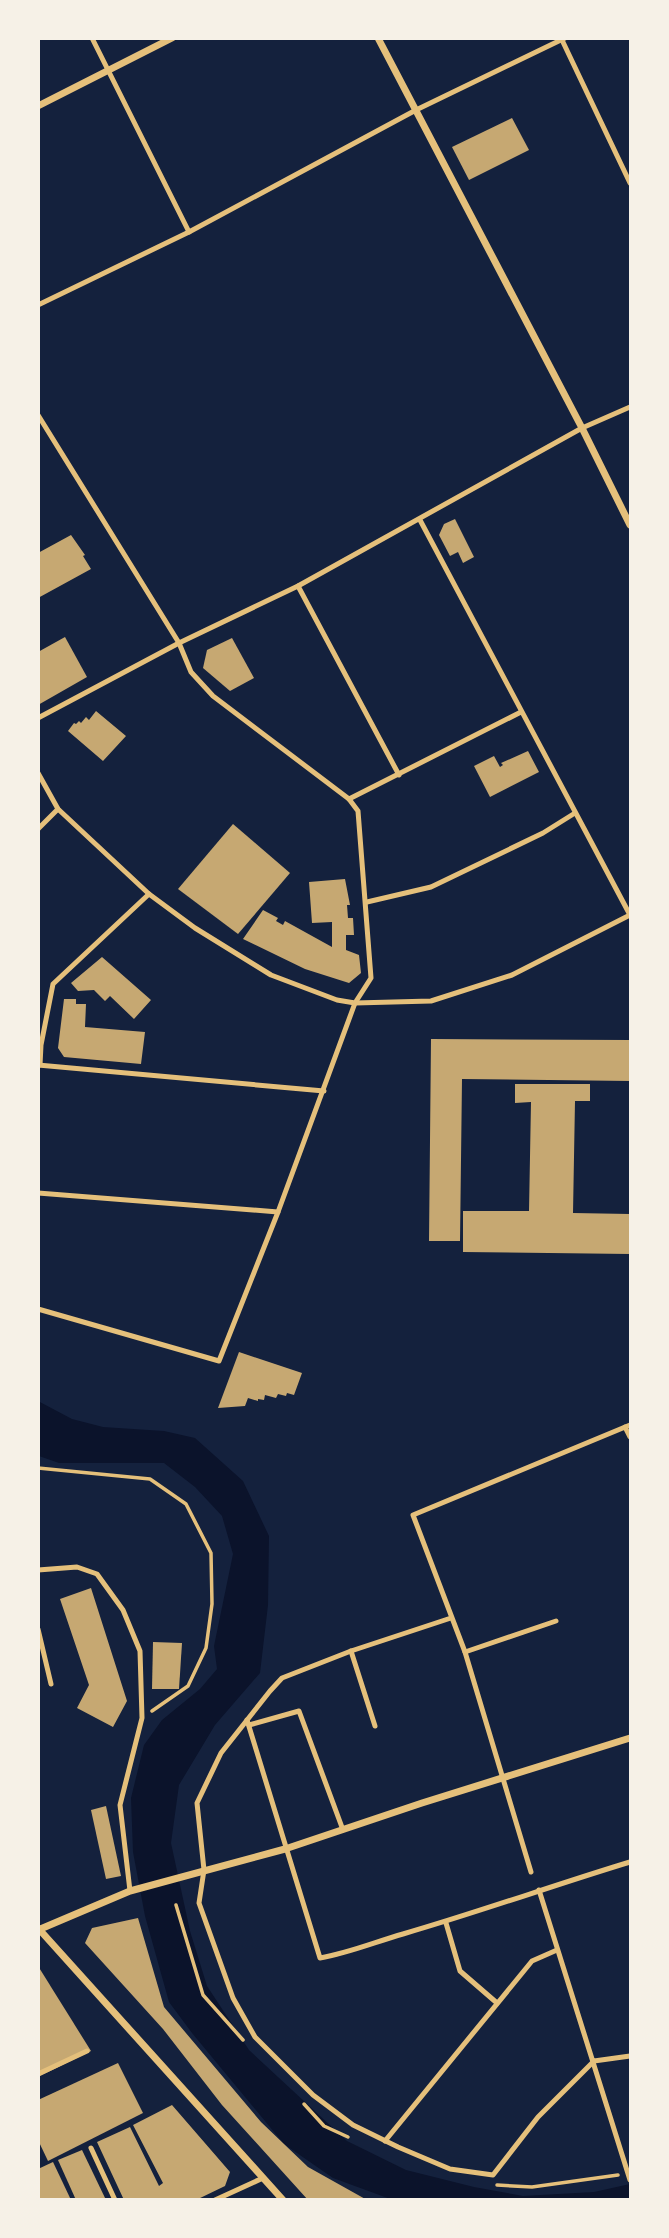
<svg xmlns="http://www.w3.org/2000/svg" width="669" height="2238" viewBox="0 0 669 2238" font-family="Poppins,sans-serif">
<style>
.water{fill:#0b132b}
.building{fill:#c6a872}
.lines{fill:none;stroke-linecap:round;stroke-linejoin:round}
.path{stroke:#e5c07b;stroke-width:3.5}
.service{stroke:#e5c07b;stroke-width:5}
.minor{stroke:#e5c07b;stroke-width:7}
</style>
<rect width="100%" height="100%" fill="#14213d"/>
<!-- water -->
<path class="water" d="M38 1401 72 1419 103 1427 164 1431 195 1438 243 1481 269 1536 268 1605 260 1673 215 1725 179 1785 171 1843 190 1931 207 1986 249 2050 347 2141 406 2170 474 2187 523 2196 594 2192 630 2184V2199L393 2200 333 2178 284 2144 192 2033 169 2002 145 1916 133 1852 131 1798 144 1745 162 1720 200 1689 217 1669 214 1646 233 1554 222 1516 195 1487 164 1463H59L39 1456Z"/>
<!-- building -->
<g class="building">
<path d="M512 118 529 150 469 180 452 147Z"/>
<path d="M455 519 474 557 463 563 458 552 450 556 439 535 444 524Z"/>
<path d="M71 535 85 555 83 556 91 569 38 598V553Z"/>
<path d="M65 637 87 677 38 705V652Z"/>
<path d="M232 638 254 678 230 691 203 668 207 650Z"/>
<path d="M96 711 126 736 103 761 68 731 74 723 76 724 79 721 81 723 86 717 89 720Z"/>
<path d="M528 751 539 772 490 797 474 766 494 756 500 767 503 765 501 763Z"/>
<path d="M233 824 290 873 238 934 178 889Z"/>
<path d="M345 879 350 905H347L348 918H353L354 935H346V950L359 955 361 973 349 983 305 969 243 939 263 910 278 918 276 921 283 925 285 921 332 947V922L312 923 309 882Z"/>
<path d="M102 957 151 1000 134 1019 110 996 105 1001 94 990 78 991 71 983Z"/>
<path d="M64 999H76V1004H86L85 1027 145 1032 141 1064 64 1057 58 1048Z"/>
<path d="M431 1039 630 1040V1081L462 1079 460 1241H429Z"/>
<path d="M515 1084H590V1101H575L573 1213 630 1214V1254L463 1252V1211H529L531 1102 515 1103Z"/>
<path d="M239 1352 302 1373 294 1395 287 1393 286 1396 278 1394 276 1398 265 1395 264 1400 258 1399V1401L248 1398 245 1406 218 1408Z"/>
<path d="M91 1588 127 1701 113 1727 77 1708 89 1685 60 1599Z"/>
<path d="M153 1642 182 1643 179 1689H152Z"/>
<path d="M106 1806 121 1876 106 1879 91 1810Z"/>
<path d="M138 1918 164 2007 261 2122 308 2167 367 2200H308L222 2105 163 2029 85 1943 92 1928Z"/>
<path d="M38 1966 91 2051 38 2077Z"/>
<path d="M118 2063 143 2113 48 2161 38 2140V2100Z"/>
<path d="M172 2105 230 2172 225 2186 196 2200H124L97 2142 130 2127 159 2186 163 2183 133 2125Z"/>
<path d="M82 2150 106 2200H76L58 2160Z"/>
<path d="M53 2162 71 2200H38V2169Z"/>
</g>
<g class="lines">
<!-- path -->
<g class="path">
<path d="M38 1468 150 1479 186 1504 211 1553 212 1604 206 1648 188 1686 152 1711"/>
<path d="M176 1905 203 1995 243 2040"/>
<path d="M304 2104 324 2126 348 2137"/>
<path d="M497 2185 532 2187 618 2175"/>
</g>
<!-- service -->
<g class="service">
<path d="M92 38 189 232"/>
<path d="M562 40 630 183"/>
<path d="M38 305 189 232 416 110 565 38"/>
<path d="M38 415 179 643 191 672 213 696 349 799 358 811 371 978 355 1003 278 1212 219 1361 38 1309"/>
<path d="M420 520 630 915"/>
<path d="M298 586 399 775"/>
<path d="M38 718 179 643 298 586 582 428 630 407"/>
<path d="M38 773 58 809 149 894 195 928 271 975 337 1000 355 1003 431 1001 512 975 630 915"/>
<path d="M349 799 521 712"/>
<path d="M38 829 58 809"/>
<path d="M367 902 431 887 543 833 575 813"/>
<path d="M38 1065 324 1091"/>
<path d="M40 1065 41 1045 53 984 149 894"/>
<path d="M38 1193 278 1212"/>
<path d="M625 1427 630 1437"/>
<path d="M38 1570 77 1567 97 1574 123 1610 140 1651 142 1718 120 1805 130 1891"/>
<path d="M451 1618 351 1651 282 1678 270 1691 221 1753 197 1803 204 1870 199 1903 233 1998 255 2037 313 2095 353 2125 398 2147 450 2169 493 2175 538 2117 594 2061"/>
<path d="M38 1629 51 1684"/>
<path d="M351 1651 375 1726"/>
<path d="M465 1652 556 1621"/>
<path d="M247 1720 320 1958C349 1953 375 1942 403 1934 479 1912 554 1885 630 1862"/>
<path d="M249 1725 299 1711 343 1830"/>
<path d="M531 1872 465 1652 413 1515 630 1425"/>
<path d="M539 1890 630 2180"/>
<path d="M446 1923 460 1971 497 2003"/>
<path d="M594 2061 630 2056"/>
<path d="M38 2074 87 2051"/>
<path d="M385 2141 532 1961 557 1950"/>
<path d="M91 2148 115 2200"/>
<path d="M215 2200 263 2178"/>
</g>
<!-- minor -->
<g class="minor">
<path d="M378 38 582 428 630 525"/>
<path d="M38 106 172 38"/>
<path d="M38 1928 283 2200"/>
<path d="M38 1930 130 1891 285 1849 422 1803 630 1738"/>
</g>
</g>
<!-- border -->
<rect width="669" height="2238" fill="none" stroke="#f6f1e7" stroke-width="80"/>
</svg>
